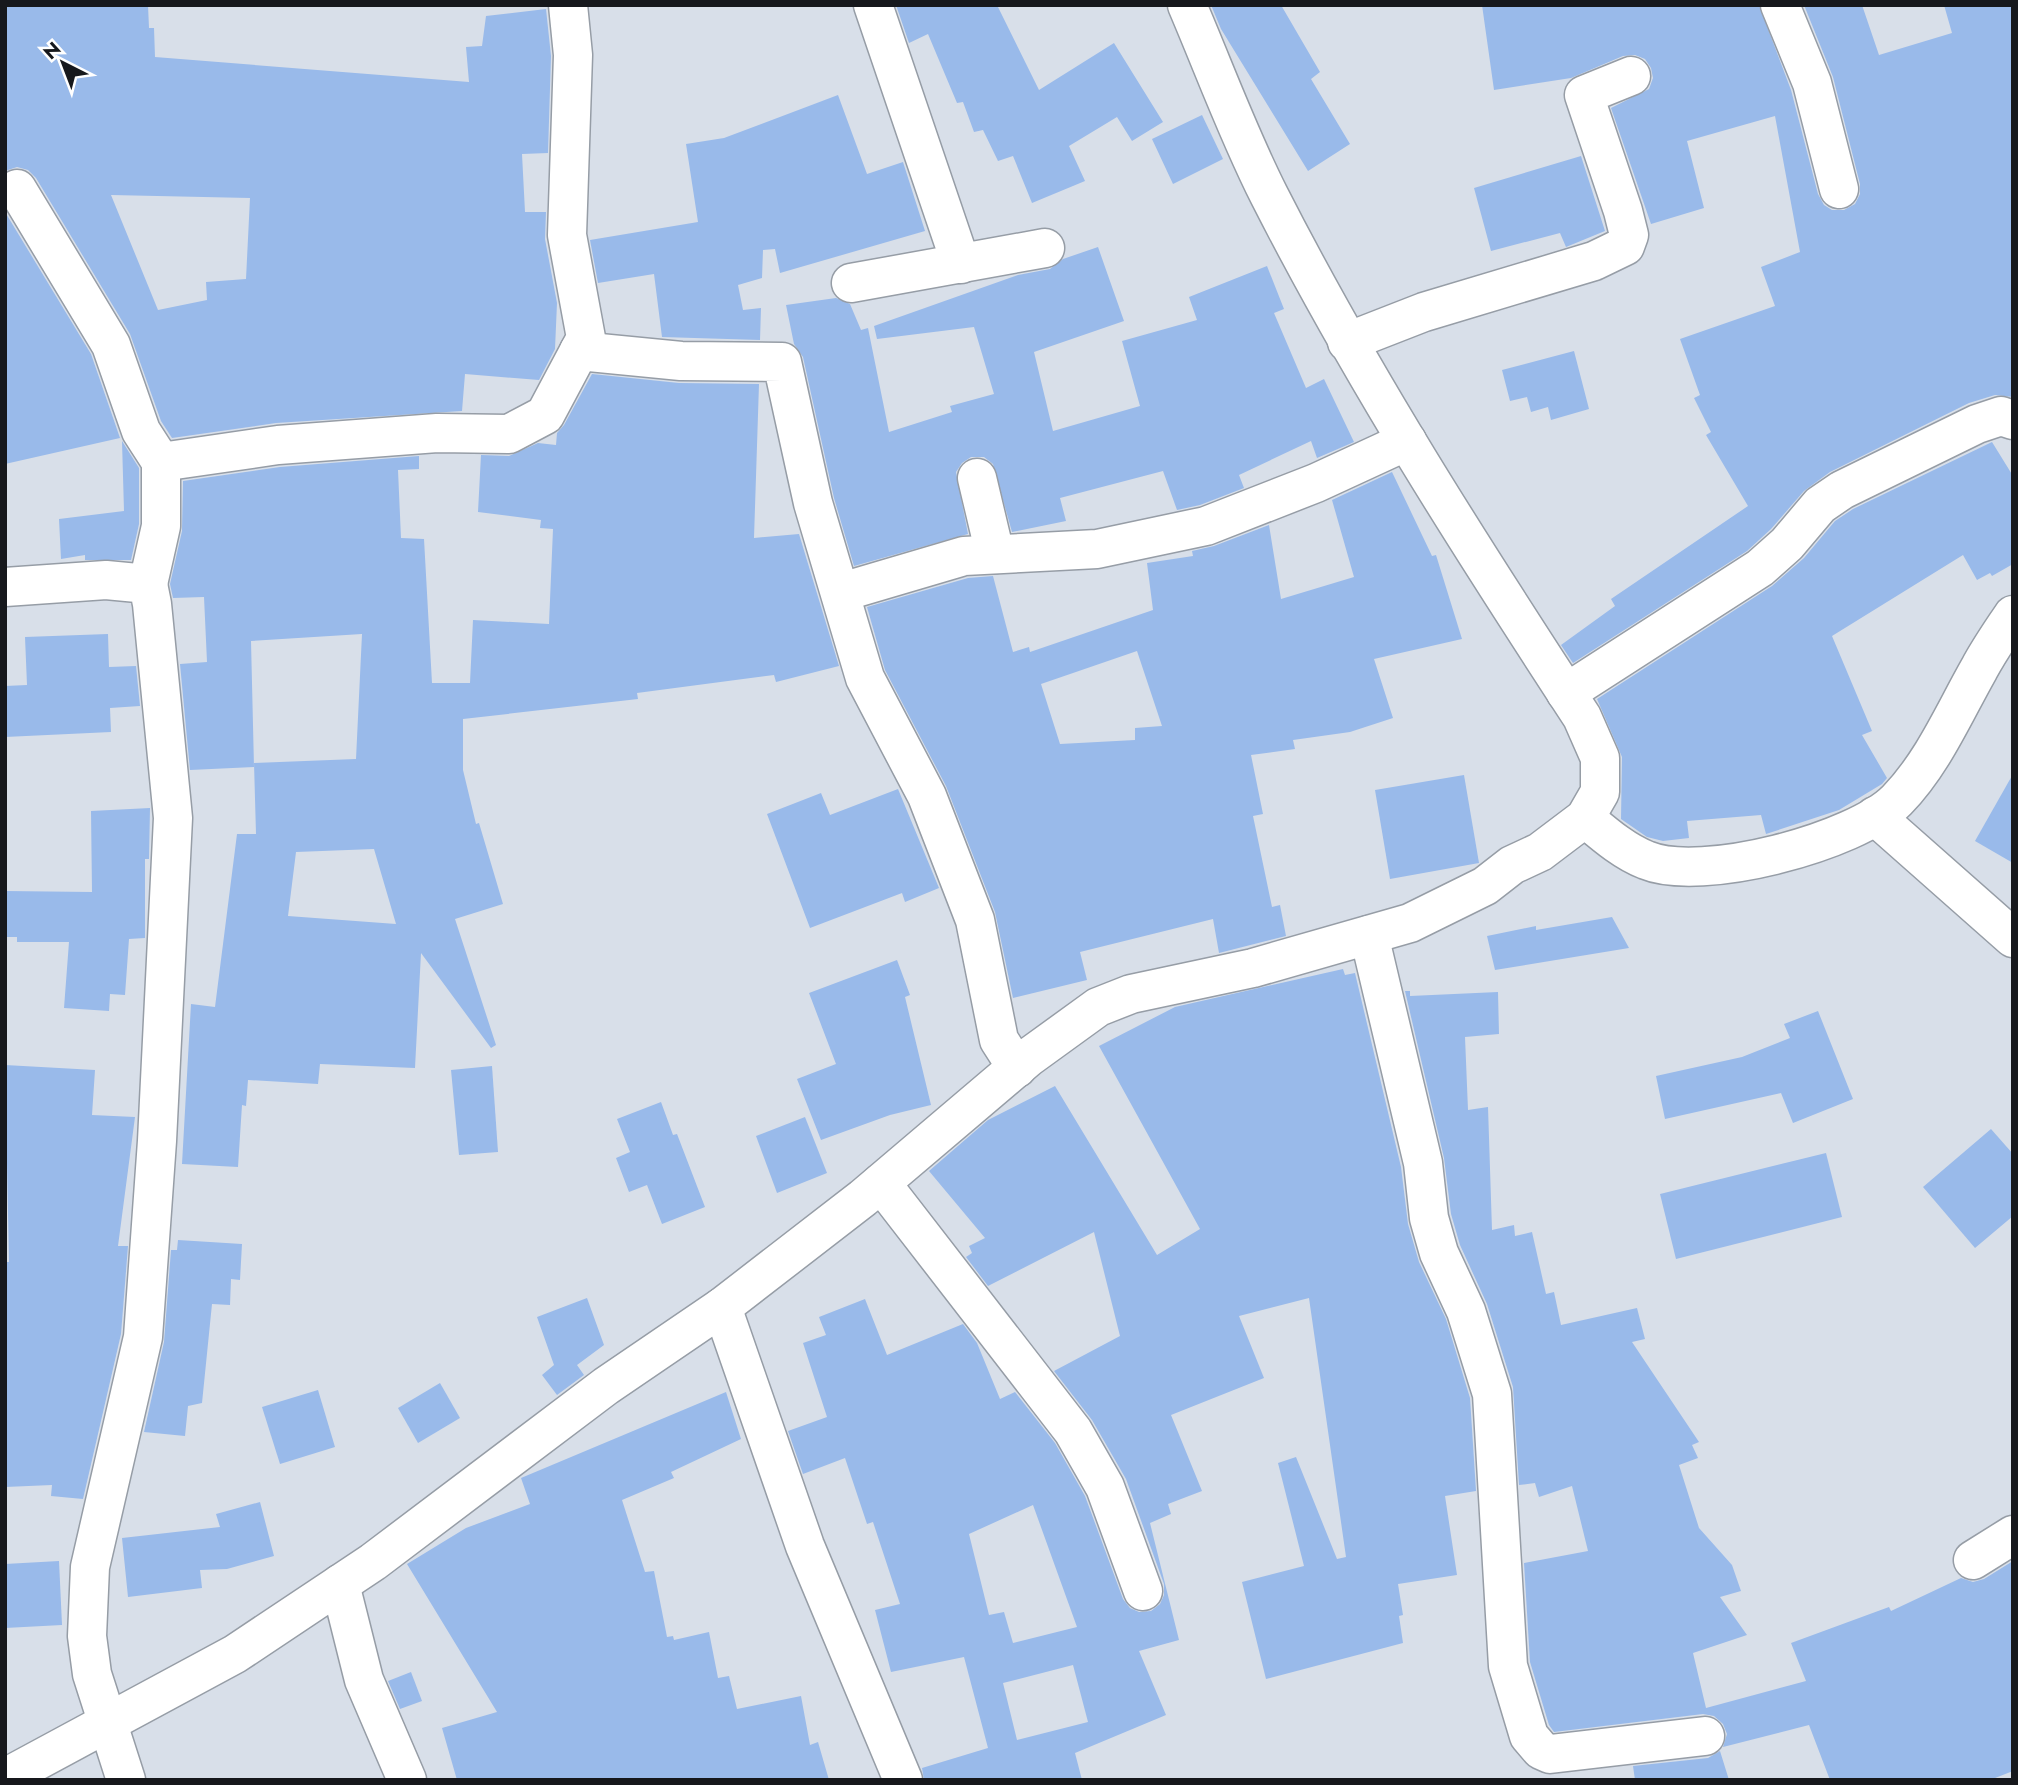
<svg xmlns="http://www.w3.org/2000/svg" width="2018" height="1785" viewBox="0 0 2018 1785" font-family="Jost,sans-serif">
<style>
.building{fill:#99baea;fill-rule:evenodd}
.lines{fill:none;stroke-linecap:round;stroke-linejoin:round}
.minor-casing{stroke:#969da6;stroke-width:41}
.minor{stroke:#fff;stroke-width:38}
</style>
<rect width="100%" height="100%" fill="#d8dfe9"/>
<!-- building -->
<g class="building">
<path d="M5 5H148L149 28H154L155 57 469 82 466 47 482 46 486 16 546 9 551 56 548 153 522 154 525 212H546L545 239 557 303 555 349 539 380 465 374 462 411 276 423 172 438 161 421 130 334 36 178 28 170 17 167 5 171ZM111 195 250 198 246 279 206 282 207 300 158 310Z"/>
<path d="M896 5H997L1039 90 1114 43 1163 122 1132 141 1117 117 1069 146 1085 181 1032 203 1013 156 998 161 983 130 974 132 963 102 957 103 928 34 909 43Z"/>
<path d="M1211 5H1281L1320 72 1311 79 1350 144 1308 171 1221 29Z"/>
<path d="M1482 5H1759L1791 90 1818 194 1824 205 1832 210H1844L1855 204 1860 194V184L1833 77 1804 5H1862L1879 55 1952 33 1944 5H2013V397L1995 395 1969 403 1830 472 1804 491 1771 529 1747 551 1573 663 1561 645 1615 606 1611 599 1748 506 1706 435 1711 432 1694 398 1700 395 1680 339 1775 306 1761 267 1800 252 1775 116 1687 141 1704 208 1651 224 1611 108 1649 89 1653 78 1651 68 1645 59 1635 55 1623 56 1571 78 1494 90Z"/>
<path d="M838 95 867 174 903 162 925 231 780 273 775 249 763 250 762 278 738 285 743 310 761 308 760 340 662 337 654 274 598 283 590 240 698 222 686 144 724 138Z"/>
<path d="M1202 115 1223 159 1173 184 1152 139Z"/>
<path d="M1581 156 1605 231 1566 247 1560 233 1491 251 1474 188Z"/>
<path d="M5 212 91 354 120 438 5 464Z"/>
<path d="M1098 247 1124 321 1034 352 1053 431 1140 406 1122 341 1197 320 1189 297 1267 266 1284 309 1274 313 1306 388 1324 379 1354 442 1317 458 1311 441 1239 475 1244 488 1200 505 1177 510 1163 471 1060 498 1066 521 1012 532 993 464 984 457H971L962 463 956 472 968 534 854 566 834 498 803 357 794 344 786 305 836 298 850 304 861 330 868 328 889 432 952 412 950 406 994 394 974 327 877 339 874 326 1018 275 1050 269 1063 259Z"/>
<path d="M1574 351 1589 409 1551 420 1548 407 1531 412 1527 397 1510 401 1502 370Z"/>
<path d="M592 374 679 383 759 384 754 538 799 534 839 666 776 682 774 675 637 693 638 699 463 719V770L476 824 479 823 503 904 455 919 496 1045 491 1048 421 953 415 1068 320 1064 318 1084 248 1080 246 1106 242 1105 238 1167 182 1164 191 1004 215 1007 237 834H256L254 763 356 759 362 634 251 641 254 767 190 770 180 664 207 662 204 597 173 598 170 584 182 531 183 481 280 467 419 456V469L398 470 401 538 424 539 432 683H470L473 620 549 624 553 529 540 528 541 520 478 512 481 455 509 456 538 443 556 445 557 433 564 425ZM374 849 396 924 288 916 296 852Z"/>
<path d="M122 441 139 468V524L131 560H85V555L61 559 59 519 124 511Z"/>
<path d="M1992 442 2013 476V564L1992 576 1990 573 1977 580 1963 555 1832 636 1872 731 1862 735 1887 778 1882 784 1839 810 1766 834 1761 815 1687 821 1689 838 1663 841 1647 837 1621 819 1622 757 1597 699 1772 586 1804 558 1835 521 1853 509Z"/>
<path d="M1392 472 1432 556 1436 555 1462 639 1374 659 1393 718 1350 732 1293 740 1295 749 1251 755 1263 814 1253 816 1272 907 1280 905 1286 936 1219 953 1213 919 1080 952 1087 980 1013 998 995 912 946 786 885 670 867 607 968 578 993 576 1013 652 1029 647 1030 652 1153 610 1147 563 1193 556 1192 551 1214 546 1269 525 1281 599 1354 577 1332 500ZM1137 651 1162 726 1135 728V740L1060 744 1041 684Z"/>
<path d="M108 634 109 667 136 666 140 706 110 708 111 732 5 737V686L27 685 25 637Z"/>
<path d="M2013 774V863L1975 841Z"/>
<path d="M1464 775 1479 863 1390 879 1375 790Z"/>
<path d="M898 789 939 888 905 902 902 893 810 928 767 814 821 793 830 815Z"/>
<path d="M150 808 149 859H145V938L129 939 125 995 110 994 109 1011 64 1008 69 942H17V937H5V891L92 892 91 811Z"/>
<path d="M1612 917 1629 948 1495 970 1487 936 1536 926V930Z"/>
<path d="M897 960 910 995 905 997 931 1105 890 1115 821 1140 797 1079 836 1064 809 993Z"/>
<path d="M1343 969 1345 975 1355 973 1401 1167 1408 1224 1419 1262 1446 1319 1470 1398 1476 1491 1445 1496 1457 1575 1398 1584 1403 1615 1399 1616 1403 1643 1266 1679 1242 1582 1304 1566 1278 1463 1296 1457 1337 1559 1346 1557 1309 1298 1239 1316 1264 1378 1171 1415 1202 1491 1168 1504 1171 1514 1150 1523 1179 1640 1139 1651 1166 1715 1075 1753 1082 1780H924L922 1768 988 1748 964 1657 891 1672 875 1610 900 1604 873 1522 867 1524 845 1458 803 1474 788 1431 827 1417 803 1343 826 1335 819 1317 865 1299 887 1355 963 1324 977 1343 1000 1399 1015 1392 1055 1443 1085 1496 1123 1599 1130 1608 1139 1612 1151 1611 1160 1604 1164 1595V1584L1126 1479 1092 1420 1054 1371 1120 1336 1094 1232 988 1286 966 1257 972 1253 969 1246 985 1238 929 1171 988 1120 1055 1086 1157 1255 1200 1229 1099 1046 1175 1007ZM1033 1505 1077 1627 1013 1643 1004 1612 989 1615 969 1534ZM1073 1665 1088 1722 1017 1740 1003 1683Z"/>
<path d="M1405 991H1410V996L1498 992 1499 1034 1465 1037 1468 1110 1488 1107 1492 1230 1514 1225 1515 1236 1532 1232 1546 1294 1554 1292 1561 1325 1637 1308 1645 1339 1632 1342 1699 1442 1692 1445 1698 1458 1679 1465 1699 1528 1732 1565 1741 1591 1720 1597 1747 1635 1693 1653 1706 1708 1806 1681 1791 1643 1889 1607 1891 1611 1961 1578 1973 1582 1984 1579 2013 1561V1771L1990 1780H1830L1809 1725 1723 1747 1727 1734 1723 1724 1714 1716 1703 1714 1554 1732 1549 1725 1530 1662 1524 1563 1588 1551 1572 1486 1539 1497 1535 1483 1519 1485 1513 1387 1487 1304 1460 1245 1451 1214 1444 1158Z"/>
<path d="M1818 1011 1853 1099 1793 1123 1781 1093 1665 1119 1656 1076 1742 1057 1790 1038 1784 1024Z"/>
<path d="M5 1065 95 1070 92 1115 135 1117 118 1246H128L121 1334 83 1499 51 1496 52 1485 5 1487V1262H9Z"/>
<path d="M492 1066 498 1152 459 1155 451 1070Z"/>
<path d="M661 1102 673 1135 677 1134 705 1207 662 1224 647 1185 629 1192 616 1158 630 1152 617 1119Z"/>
<path d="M805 1117 827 1173 777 1193 756 1136Z"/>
<path d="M1991 1129 2013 1154V1216L1975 1248 1923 1187Z"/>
<path d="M1826 1153 1842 1217 1676 1259 1660 1194Z"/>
<path d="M178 1240 242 1244 240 1280 231 1279 230 1305 212 1304 202 1403 188 1406 185 1436 144 1432 164 1342 171 1250H177Z"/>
<path d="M587 1298 604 1345 577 1365 584 1375 557 1395 542 1375 554 1365 537 1317Z"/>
<path d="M440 1383 460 1418 418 1443 398 1408Z"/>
<path d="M318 1390 335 1447 280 1464 262 1407Z"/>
<path d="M726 1392 741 1439 671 1472 674 1478 622 1500 645 1572 654 1571 667 1637 673 1636 674 1640 709 1632 718 1678 729 1676 737 1709 801 1696 810 1745 818 1742 829 1780H457L442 1728 497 1712 407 1564 466 1528 530 1504 521 1478Z"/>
<path d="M260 1502 274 1556 227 1569 200 1570 202 1588 128 1597 122 1538 220 1527 216 1514Z"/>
<path d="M59 1561 62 1625 5 1628V1564Z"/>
<path d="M411 1672 422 1701 400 1709 388 1681Z"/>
<path d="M1720 1751 1729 1780H1635L1633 1766 1708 1758Z"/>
</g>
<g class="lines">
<defs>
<g id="minor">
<path d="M873 5 961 264"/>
<path d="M1780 5 1812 83 1839 189"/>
<path d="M17 189 111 345 141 431 161 462V526L148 584"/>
<path d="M851 283 1045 248"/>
<path d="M1347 342 1424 312 1594 261 1625 246 1629 235 1623 211 1584 95 1631 76"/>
<path d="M579 351 681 361 782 362 813 503 865 678 927 796 975 920 999 1040 1017 1068"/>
<path d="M161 462 278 445 437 433 509 434 545 415 586 338 567 235 573 55 568 5"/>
<path d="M977 478 995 554"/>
<path d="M5 587 106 580 148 584 152 604 173 818 157 1141 143 1337 90 1567 87 1636 92 1674 126 1780"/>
<path d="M842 592 964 556 1097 549 1206 526 1316 483 1407 441"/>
<path d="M1566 693 1760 568 1787 544 1820 505 1842 490 1977 424 2001 416 2013 420"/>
<path d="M1875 816 2013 938"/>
<path d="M1585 818C1603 833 1623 851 1646 860 1701 883 1856 842 1897 800 1933 763 1954 713 1979 669 1989 650 2001 633 2013 615"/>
<path d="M1369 935 1423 1163 1429 1218 1439 1253 1466 1311 1492 1394 1508 1666 1529 1736 1541 1750 1550 1754 1705 1736"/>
<path d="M881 1183 1073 1431 1105 1487 1143 1591"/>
<path d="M722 1307 805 1546 903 1780"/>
<path d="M1973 1560 2013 1535"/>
<path d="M340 1584 364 1680 407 1780"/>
<path d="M5 1778 235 1654 373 1562 606 1386 722 1307 863 1198 1029 1057 1098 1007 1131 994 1253 968 1410 923 1485 886 1512 865 1540 852 1585 818 1600 792V758L1582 717C1471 547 1361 376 1269 195 1238 134 1214 68 1187 5"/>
</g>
</defs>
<!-- minor casing -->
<use href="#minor" class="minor-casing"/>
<!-- minor -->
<use href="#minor" class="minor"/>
</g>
<!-- border -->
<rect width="2018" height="1785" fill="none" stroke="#16181c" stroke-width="14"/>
<!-- north arrow -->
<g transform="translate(63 63) rotate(318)" stroke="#ffffff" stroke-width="5" paint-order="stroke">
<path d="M0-5L12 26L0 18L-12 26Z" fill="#16181c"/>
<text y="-10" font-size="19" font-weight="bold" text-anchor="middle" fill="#16181c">N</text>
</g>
</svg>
